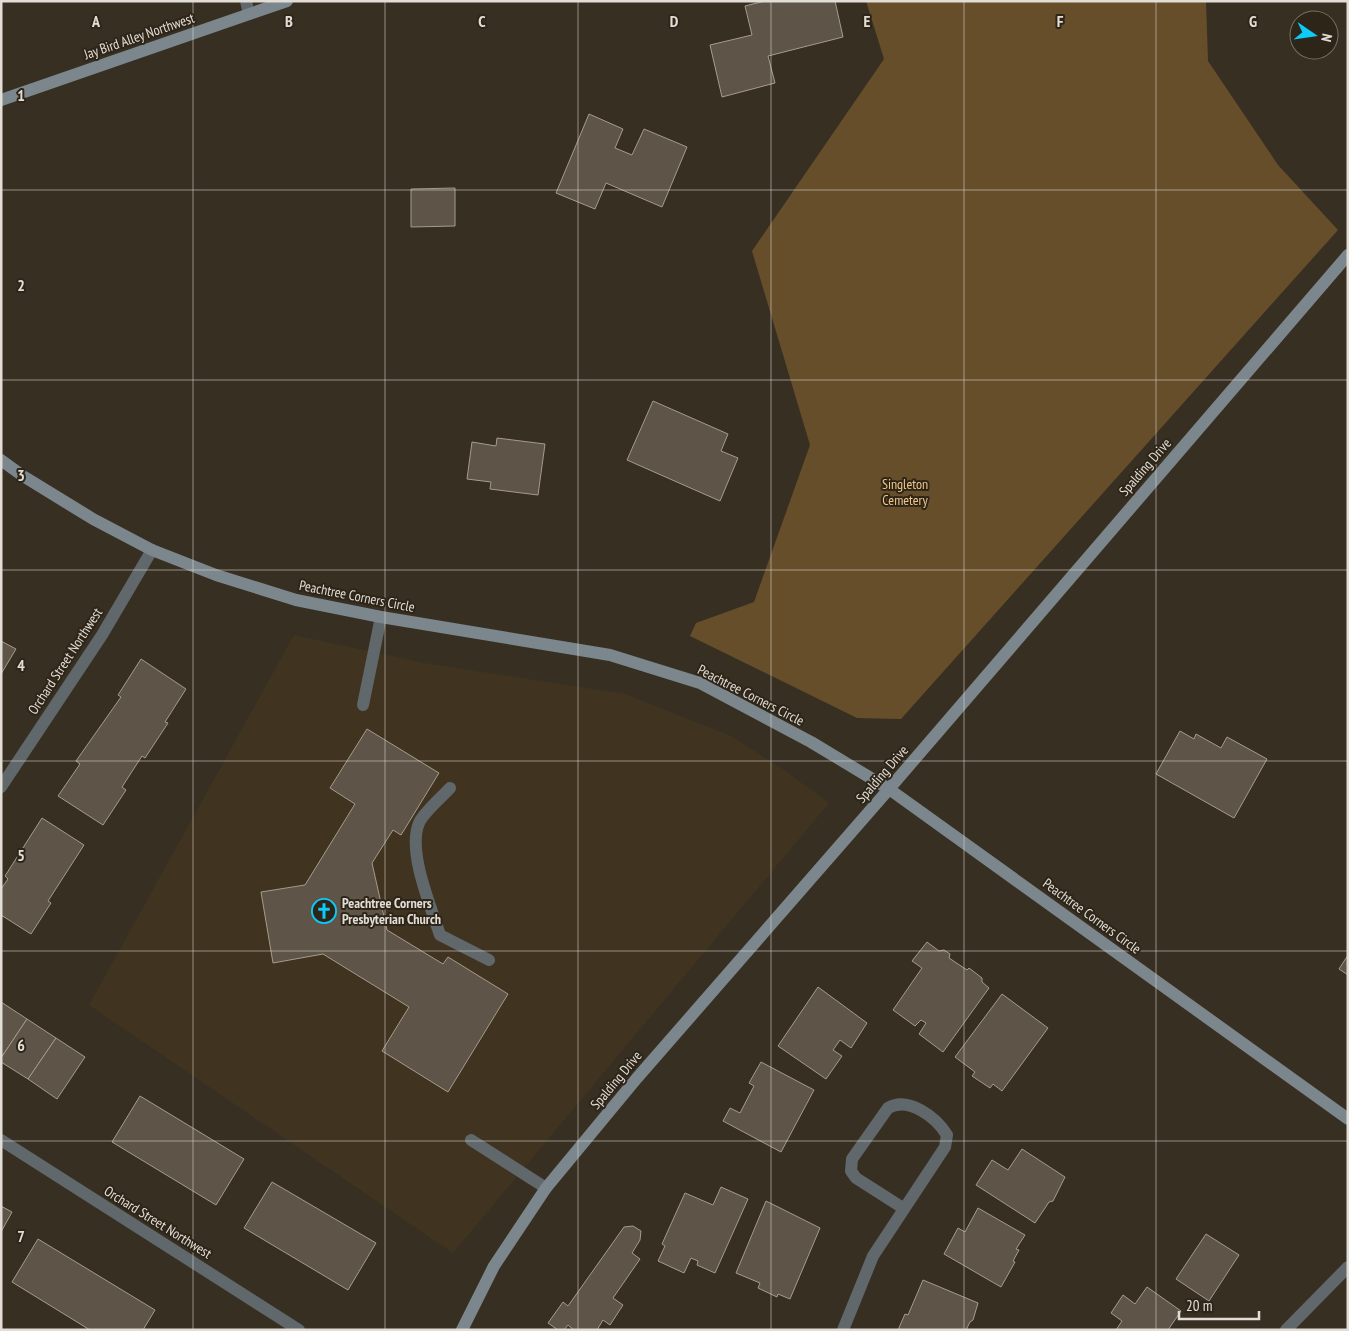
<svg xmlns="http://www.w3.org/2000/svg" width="1349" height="1331" viewBox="0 0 1349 1331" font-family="'PT Sans Narrow',sans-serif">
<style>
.built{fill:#403421}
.green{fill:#664e2a}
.building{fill:#5e5447;stroke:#a69c8d}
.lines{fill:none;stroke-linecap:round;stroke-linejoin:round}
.lane{stroke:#60686c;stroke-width:12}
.street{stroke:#60686c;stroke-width:12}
.secondary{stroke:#7b878c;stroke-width:12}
.grid{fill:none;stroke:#e2ddd5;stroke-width:1;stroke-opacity:0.55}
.labels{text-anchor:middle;stroke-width:4;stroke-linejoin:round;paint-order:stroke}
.street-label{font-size:14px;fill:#e2ddd5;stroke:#2e2519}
.park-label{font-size:14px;fill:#f1c687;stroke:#2e2519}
.poi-label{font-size:14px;font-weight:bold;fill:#e2ddd5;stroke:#2e2519;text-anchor:start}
.grid-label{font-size:16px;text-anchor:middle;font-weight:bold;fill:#e2ddd5;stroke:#2e2519;stroke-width:4;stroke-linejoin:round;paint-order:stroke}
</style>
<rect width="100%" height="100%" fill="#382f23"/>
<!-- built -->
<path class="built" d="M294 635 424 663 625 694 729 735 781 768 829 803 453 1253 89 1005Z"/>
<!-- green -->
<path class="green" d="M866 1H1206L1208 61 1278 165 1338 230 901 719 857 718 690 636 696 623 754 602 810 445 752 251 884 59Z"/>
<!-- building -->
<g class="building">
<path d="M765 1H835L843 37 768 56 775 83 722 97 710 45 752 35 745 6Z"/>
<path d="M589 114 623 129 615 148 632 155 644 129 687 147 662 207 606 183 595 209 556 193Z"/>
<path d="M455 188V226L411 227V189Z"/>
<path d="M653 401 728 434 721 451 738 458 720 501 627 460Z"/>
<path d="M497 438 545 444 538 495 490 489 491 482 467 479 472 442 496 446Z"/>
<path d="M1 641 16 649 1 674Z"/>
<path d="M141 659 186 689 165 722 168 723 145 758 142 756 122 787 126 790 103 825 58 796 80 764 76 761 121 697 118 695Z"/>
<path d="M367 729 439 773 401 835 393 830 372 863 387 930 443 964 448 957 508 994 448 1092 382 1051 409 1007 323 954 273 963 261 892 305 885 355 804 330 788Z"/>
<path d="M1180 731 1194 739 1196 734 1221 748 1227 737 1267 759 1234 818 1156 774Z"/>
<path d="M42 818 84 845 48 901 51 903 31 934 1 915V889L8 879 5 876Z"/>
<path d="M927 942 939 951 944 950 950 954 949 958 967 970 969 968 982 978V982L989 988 943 1052 919 1034 926 1023 921 1020 915 1026 893 1010 922 968 912 961Z"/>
<path d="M1348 955V975L1339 969Z"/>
<path d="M818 987 867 1023 851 1048 840 1040 833 1050 842 1056 826 1079 778 1046Z"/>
<path d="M1002 994 1048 1028 1002 1091 993 1084 990 1088 972 1076 975 1072 955 1057Z"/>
<path d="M1 1002 27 1019 1 1058Z"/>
<path d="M27 1019 56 1038 28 1079 1 1062V1058Z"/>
<path d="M56 1038 85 1057 57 1099 28 1079Z"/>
<path d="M761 1062 814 1090 781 1152 723 1121 730 1108 740 1113 754 1086 749 1083Z"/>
<path d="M140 1096 244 1159 216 1205 112 1142Z"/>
<path d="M1022 1149 1065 1177 1053 1201 1049 1202 1035 1223 976 1185 992 1160 1008 1170Z"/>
<path d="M272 1182 376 1243 348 1290 244 1228Z"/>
<path d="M721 1187 748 1199 715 1273 697 1265 698 1261 691 1258 684 1273 658 1261 665 1246 662 1244 685 1193 713 1205Z"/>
<path d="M766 1201 820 1228 790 1299 778 1294 777 1297 758 1288 760 1283 736 1273Z"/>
<path d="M1 1206 12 1212 1 1232Z"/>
<path d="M978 1208 1025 1235 1016 1249 1019 1250 1013 1261 1015 1262 1001 1287 944 1254 958 1228 965 1232Z"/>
<path d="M633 1226 641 1231 640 1240 632 1253 640 1259 613 1298 623 1305 610 1325 603 1320 597 1330H574L568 1325 564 1330H558L548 1323 563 1302 568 1306 624 1227Z"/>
<path d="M1206 1234 1239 1255 1209 1301 1176 1279Z"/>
<path d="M38 1239 155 1310 143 1330H90L12 1282Z"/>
<path d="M923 1280 978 1303 973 1320 970 1322 966 1330H898L905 1314 908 1315Z"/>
<path d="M1147 1287 1181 1311 1168 1330H1116L1122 1321 1111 1313 1123 1295 1135 1304Z"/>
</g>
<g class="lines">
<!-- lane -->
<g class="lane">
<path d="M363 705 381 617"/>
<path d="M450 788C442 797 423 813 419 823 407 851 431 907 440 935L489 960"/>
<path d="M471 1140 546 1188"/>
</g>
<!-- street -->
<g class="street">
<path d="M246 1 249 14"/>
<path d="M1 787 102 635 152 550"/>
<path d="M1 1140 299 1330"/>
<path d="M843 1330 873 1256 945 1147 947 1135C936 1117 908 1096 888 1108L852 1159 851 1171 856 1178 903 1208"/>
<path d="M1286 1330 1348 1267"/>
</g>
<!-- secondary -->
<g class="secondary">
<path d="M1 100 287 1"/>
<path d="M1 460 23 476 93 519 152 550 216 575 296 600 381 617 610 655 700 683 811 742 889 789 1348 1119"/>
<path d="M462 1330 494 1266 546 1188 637 1078 889 789 1348 255"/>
</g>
</g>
<!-- grid -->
<path class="grid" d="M193 1V1330M385 1V1330M578 1V1330M771 1V1330M964 1V1330M1156 1V1330M1 190H1348M1 380H1348M1 570H1348M1 761H1348M1 951H1348M1 1141H1348"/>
<!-- icons -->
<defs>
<symbol id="church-ring" viewBox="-11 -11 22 22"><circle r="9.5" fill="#2e2519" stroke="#0ccafa" stroke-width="1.5"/><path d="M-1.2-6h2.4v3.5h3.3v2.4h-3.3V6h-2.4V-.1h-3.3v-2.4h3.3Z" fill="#0ccafa"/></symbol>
</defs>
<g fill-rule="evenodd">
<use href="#church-ring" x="310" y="897" width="28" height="28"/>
</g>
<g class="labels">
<!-- street labels -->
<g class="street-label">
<text transform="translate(139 36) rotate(-19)" y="5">Jay Bird Alley Northwest</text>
<text transform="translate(1145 467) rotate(-49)" y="5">Spalding Drive</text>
<text transform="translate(357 596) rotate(11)" y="5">Peachtree Corners Circle</text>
<text transform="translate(65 661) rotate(-57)" y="5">Orchard Street Northwest</text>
<text transform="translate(751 695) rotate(27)" y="5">Peachtree Corners Circle</text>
<text transform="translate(882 774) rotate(-49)" y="5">Spalding Drive</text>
<text transform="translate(1092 916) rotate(36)" y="5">Peachtree Corners Circle</text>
<text transform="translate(616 1080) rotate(-50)" y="5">Spalding Drive</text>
<text transform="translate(158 1222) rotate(32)" y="5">Orchard Street Northwest</text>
</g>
<!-- park labels -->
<g class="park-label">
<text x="905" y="489">Singleton<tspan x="905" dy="16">Cemetery</tspan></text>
</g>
<!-- poi labels -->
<g class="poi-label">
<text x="342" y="908">Peachtree Corners<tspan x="342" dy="16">Presbyterian Church</tspan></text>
</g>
</g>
<g class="grid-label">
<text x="96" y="27">A</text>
<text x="289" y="27">B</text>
<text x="482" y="27">C</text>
<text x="674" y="27">D</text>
<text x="867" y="27">E</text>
<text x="1060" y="27">F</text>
<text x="1253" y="27">G</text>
<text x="21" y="101">1</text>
<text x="21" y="291">2</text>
<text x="21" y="481">3</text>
<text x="21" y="671">4</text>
<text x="21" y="861">5</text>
<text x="21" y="1051">6</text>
<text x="21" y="1242">7</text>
</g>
<!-- border -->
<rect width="1349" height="1331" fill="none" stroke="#e2ddd5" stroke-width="5"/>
<!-- north arrow -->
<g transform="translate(1314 35) rotate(103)"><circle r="24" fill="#2e2519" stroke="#766f64"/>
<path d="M0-4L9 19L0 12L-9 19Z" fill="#0ccafa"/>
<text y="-8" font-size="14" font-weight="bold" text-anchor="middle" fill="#e2ddd5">N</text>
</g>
<!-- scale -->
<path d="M1179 1311v8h80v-8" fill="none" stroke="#e2ddd5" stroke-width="2.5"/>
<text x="1186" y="1311" font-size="15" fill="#e2ddd5" stroke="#2e2519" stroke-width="4" paint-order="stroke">20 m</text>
</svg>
